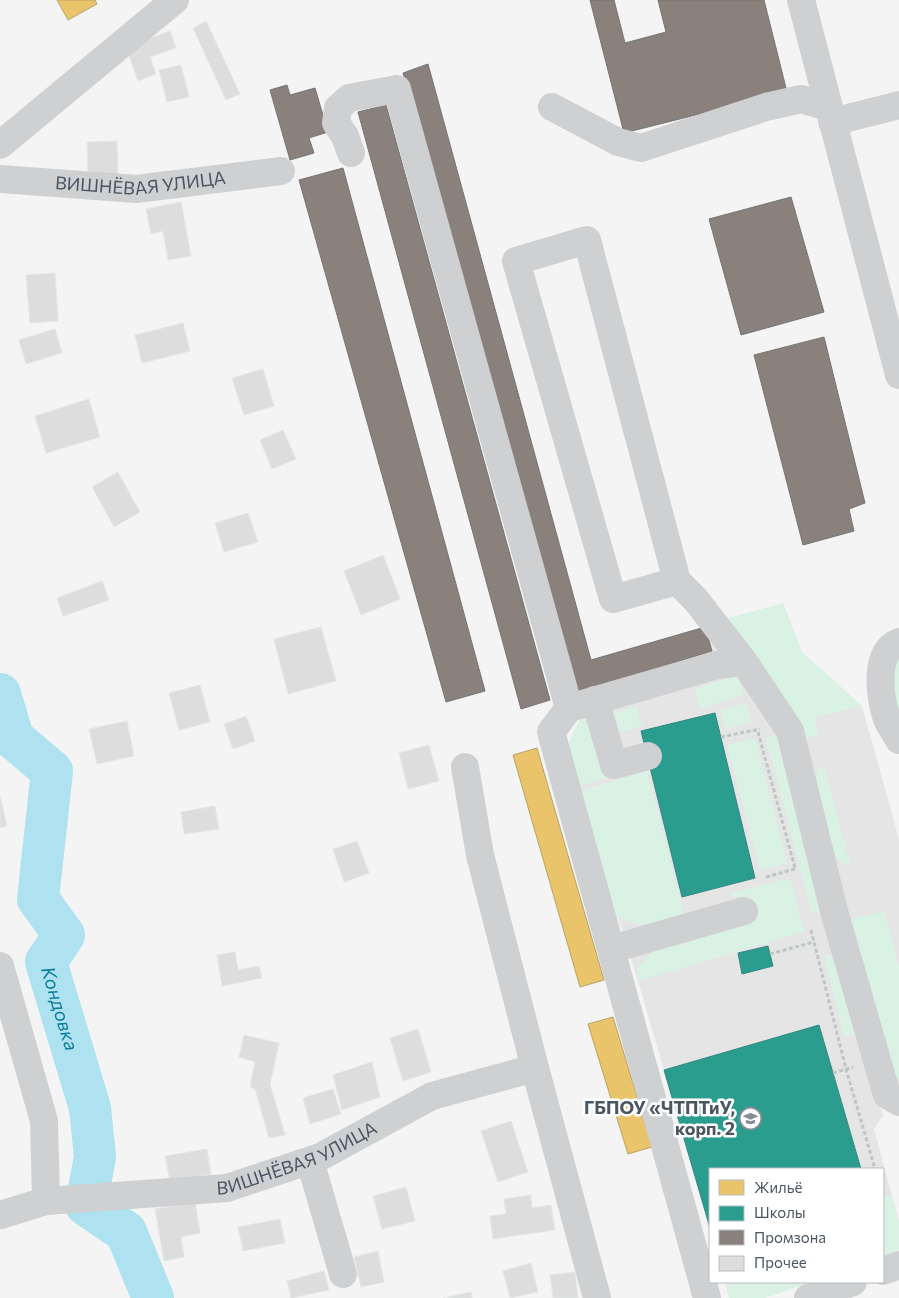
<svg xmlns="http://www.w3.org/2000/svg" width="899" height="1298" viewBox="0 0 899 1298" font-family="Commissioner,sans-serif">
<style>
.education{fill:#e6e5e6}
.green{fill:#d9f2e3}
.homes{fill:#e9c46a;stroke:#b9a367}
.schools{fill:#2a9d8f;stroke:#348881}
.industry{fill:#8a817c;stroke:#777474}
.lines{fill:none;stroke-linecap:round;stroke-linejoin:round}
.river{stroke:#aee2f0;stroke-width:42}
.building{fill:#ddddde;stroke:#e5e6e7}
.path{stroke:#bcc7c4;stroke-width:3;stroke-dasharray:4 2.5;stroke-linecap:butt}
.minor{stroke:#ced0d2;stroke-width:28}
.labels{text-anchor:middle;stroke-width:5;stroke-linejoin:round;paint-order:stroke}
.street-label{font-size:18px;fill:#4a5661;stroke:#fff}
.poi-label{font-size:18px;font-weight:bold;fill:#4a5661;stroke:#fff;text-anchor:end}
.water-label{font-size:19px;font-style:italic;fill:#0c7c9b;stroke:#fff}
</style>
<rect width="100%" height="100%" fill="#f4f4f4"/>
<!-- education -->
<path class="education" d="M783 603 802 652 862 706 899 839V1091L878 1098 883 1115 874 1129 899 1222V1250L883 1256V1169H710V1228L638 981 576 787 591 716 720 678 705 627Z"/>
<!-- green -->
<g class="green">
<path d="M783 603 802 652 862 706 815 717 818 734 802 740 725 619Z"/>
<path d="M899 659V710C894 692 891 677 899 659Z"/>
<path d="M730 673 739 678 744 695 700 708 694 689 724 679 723 675Z"/>
<path d="M746 703 751 722 725 729 720 710Z"/>
<path d="M636 706 642 726 613 734 607 715Z"/>
<path d="M591 716 608 778 576 787 566 748 580 719Z"/>
<path d="M776 735 822 910 812 913 766 738Z"/>
<path d="M755 738 787 863 760 870 727 745Z"/>
<path d="M820 765 825 770 851 866 840 862 832 851 813 783Z"/>
<path d="M647 771 685 917C656 926 642 929 614 915L579 791Z"/>
<path d="M790 878 804 932 638 981 637 967 658 948 757 920 752 898 737 899 730 893Z"/>
<path d="M884 911 899 966V1079L891 1071 844 921Z"/>
<path d="M834 954 854 1033 844 1036 824 956Z"/>
<path d="M892 1195 899 1222V1250L883 1256V1198Z"/>
<path d="M725 1282H811L765 1298H729Z"/>
</g>
<!-- homes -->
<g class="homes">
<path d="M57 0H95L97 4 68 20Z"/>
<path d="M537 748 604 980 580 987 513 755Z"/>
<path d="M613 1017 652 1147 628 1154 588 1024Z"/>
</g>
<!-- schools -->
<g class="schools">
<path d="M715 713 755 878 682 897 641 731Z"/>
<path d="M768 946 773 966 742 974 738 953Z"/>
<path d="M819 1025 861 1169H710V1228L664 1070Z"/>
</g>
<!-- industry -->
<g class="industry">
<path d="M590 0H614L625 43 666 32 658 0H764L787 92 624 133Z"/>
<path d="M428 64 591 660 705 627 712 651 577 693 403 73Z"/>
<path d="M287 85 290 95 315 88 328 132 309 138 314 153 290 160 270 90Z"/>
<path d="M386 105 550 700 521 709 358 112Z"/>
<path d="M343 168 485 691 446 702 299 180Z"/>
<path d="M791 197 824 312 741 335 709 219Z"/>
<path d="M824 337 865 503 849 509 854 531 803 545 754 355Z"/>
</g>
<g class="lines">
<!-- river -->
<path class="river" id="s1" d="M0 694 13 738 52 771 38 899 64 935 46 962 90 1108 95 1157 86 1205 126 1232 153 1298"/>
</g>
<!-- building -->
<g class="building">
<path d="M206 21 240 94 226 100 193 28Z"/>
<path d="M170 31 176 48 150 57 156 74 138 81 126 47Z"/>
<path d="M181 65 189 97 167 102 159 70Z"/>
<path d="M117 141 118 175 88 176 87 142Z"/>
<path d="M181 202 191 256 168 260 163 231 151 234 146 209Z"/>
<path d="M55 273 58 321 30 323 26 275Z"/>
<path d="M183 323 190 351 142 363 135 335Z"/>
<path d="M55 329 62 353 26 364 19 340Z"/>
<path d="M263 369 274 406 244 415 232 378Z"/>
<path d="M89 399 100 437 46 453 35 416Z"/>
<path d="M283 430 296 459 272 469 260 440Z"/>
<path d="M118 472 140 512 114 527 92 487Z"/>
<path d="M248 513 258 542 224 552 215 523Z"/>
<path d="M383 555 400 599 361 615 344 571Z"/>
<path d="M102 581 109 600 63 616 57 598Z"/>
<path d="M321 627 336 681 288 694 274 639Z"/>
<path d="M200 685 210 722 179 730 169 693Z"/>
<path d="M246 716 255 741 233 749 224 724Z"/>
<path d="M127 721 134 756 97 764 89 729Z"/>
<path d="M429 745 439 781 408 789 399 753Z"/>
<path d="M0 796 7 826 0 828Z"/>
<path d="M215 806 219 829 184 834 181 812Z"/>
<path d="M357 841 369 873 344 882 333 849Z"/>
<path d="M235 952 238 970 259 966 262 978 222 986 217 955Z"/>
<path d="M418 1029 431 1072 403 1081 390 1038Z"/>
<path d="M244 1035 279 1043 270 1084 285 1135 269 1138 255 1089 250 1087 255 1062 239 1057Z"/>
<path d="M372 1062 380 1097 342 1110 333 1075Z"/>
<path d="M333 1089 341 1114 310 1124 303 1098Z"/>
<path d="M511 1121 528 1172 498 1182 481 1131Z"/>
<path d="M207 1149 211 1174 170 1181 165 1156Z"/>
<path d="M406 1187 415 1221 382 1229 373 1196Z"/>
<path d="M531 1195 532 1208 551 1205 555 1230 493 1239 490 1216 506 1214 504 1199Z"/>
<path d="M195 1202 200 1233 181 1237 184 1257 164 1261 155 1209Z"/>
<path d="M280 1219 285 1243 243 1251 238 1227Z"/>
<path d="M378 1251 384 1282 361 1287 354 1257Z"/>
<path d="M531 1263 538 1292 510 1298 503 1271Z"/>
<path d="M324 1271 329 1290 291 1298 287 1281Z"/>
<path d="M575 1272 578 1298H553L550 1275Z"/>
<path d="M471 1292 472 1298H443Z"/>
</g>
<g class="lines">
<!-- path -->
<g class="path">
<path d="M758 732 795 868"/>
<path d="M721 737 760 729"/>
<path d="M766 877 795 869"/>
<path d="M811 930 846 1069 875 1169"/>
<path d="M770 954 814 942"/>
<path d="M833 1073 853 1067"/>
</g>
<!-- minor -->
<g class="minor">
<path d="M801 0 899 375"/>
<path d="M552 107 618 142 641 148 766 107 801 99 828 107"/>
<path d="M832 122 899 105"/>
<path d="M0 145 175 0"/>
<path d="M351 153 345 136 336 123 338 108 349 98 397 89 569 708"/>
<path id="s2" d="M0 179 136 189 281 171"/>
<path d="M677 581 587 240 516 261 613 599 677 581 696 600 744 662"/>
<path d="M899 642C873 652 880 698 887 719 890 726 895 733 899 740"/>
<path d="M595 700 614 765 648 756"/>
<path d="M612 949 744 911"/>
<path d="M0 966 44 1121 46 1201"/>
<path d="M535 1068 597 1298"/>
<path d="M310 1161 343 1274"/>
<path id="s3" d="M0 1215 46 1201 227 1188 320 1157 432 1096 535 1068 480 855 465 767"/>
<path d="M883 1271 899 1265"/>
<path d="M707 1298 551 732 569 708 717 665 744 662 790 731 834 911 887 1095 899 1102"/>
<path d="M808 1298 853 1282"/>
</g>
</g>
<!-- icons -->
<defs>
<symbol id="university-ring" viewBox="-11 -11 22 22"><circle r="9.5" fill="#fff" stroke="#868d94" stroke-width="1.5"/><path d="M0-5L7-2L0 1L-7-2ZM-4 1L0 2.5L4 1V4Q0 6-4 4Z" fill="#868d94"/></symbol>
</defs>
<g fill-rule="evenodd">
<use href="#university-ring" x="738" y="1106" width="25" height="25"/>
</g>
<g class="labels">
<!-- street labels -->
<g class="street-label">
<text dy="6" stroke="none"><textPath href="#s2" startOffset="141">ВИШНЁВАЯ УЛИЦА</textPath></text>
<text dy="6" stroke="none"><textPath href="#s3" startOffset="305">ВИШНЁВАЯ УЛИЦА</textPath></text>
</g>
<!-- poi labels -->
<g class="poi-label">
<text x="735" y="1114">ГБПОУ «ЧТПТиУ,<tspan x="735" dy="21">корп. 2</tspan></text>
</g>
<!-- water labels -->
<g class="water-label">
<text dy="7" stroke="none"><textPath href="#s1" startOffset="351">Кондовка</textPath></text>
</g>
</g>
<!-- legend -->
<rect x="709" y="1168" width="175" height="115" fill="#ffffff" stroke="#b7bbc0"/>
<rect x="719" y="1180" width="25" height="15" fill="#e9c46a" stroke="#b7bbc0"/>
<text x="754" y="1193" font-size="15" fill="#4a5661">Жильё</text>
<rect x="719" y="1206" width="25" height="15" fill="#2a9d8f" stroke="#b7bbc0"/>
<text x="754" y="1218" font-size="15" fill="#4a5661">Школы</text>
<rect x="719" y="1230" width="25" height="15" fill="#8a817c" stroke="#b7bbc0"/>
<text x="754" y="1243" font-size="15" fill="#4a5661">Промзона</text>
<rect x="719" y="1256" width="25" height="15" fill="#ddddde" stroke="#b7bbc0"/>
<text x="754" y="1268" font-size="15" fill="#4a5661">Прочее</text>
</svg>
